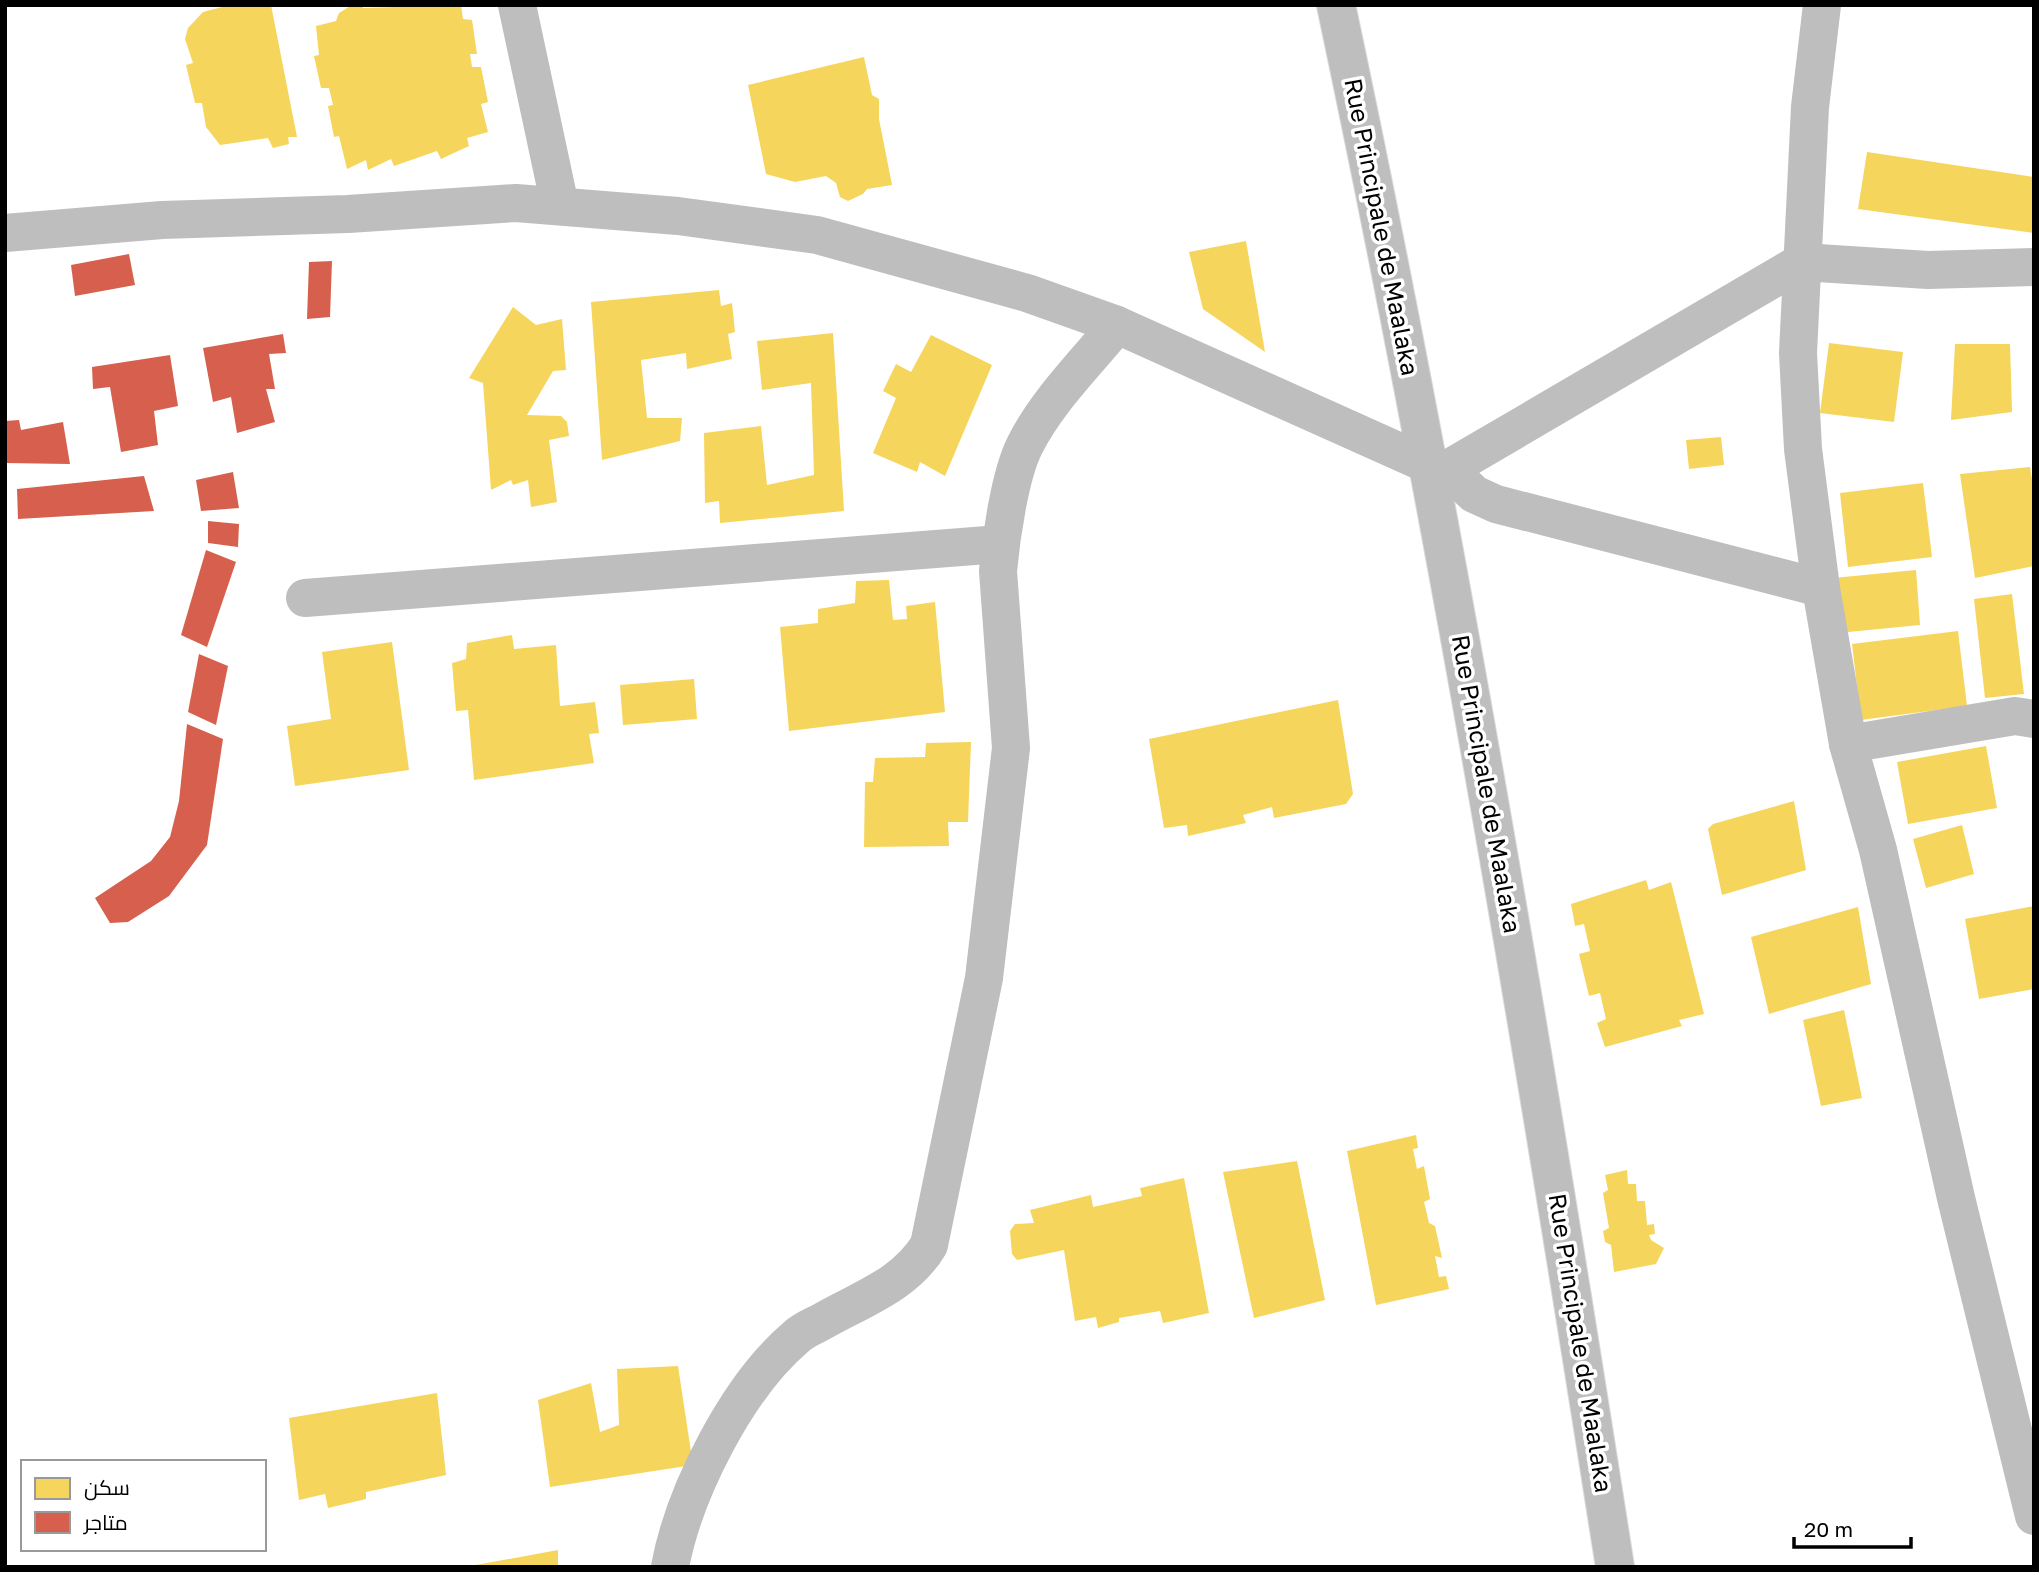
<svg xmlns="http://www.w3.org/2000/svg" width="2039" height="1572" viewBox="0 0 2039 1572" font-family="'Golos Text',Cairo,sans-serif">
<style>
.homes{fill:#f6d55c}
.shops{fill:#d6604d}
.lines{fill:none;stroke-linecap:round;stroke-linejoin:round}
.major-casing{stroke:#dbdbdb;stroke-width:40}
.minor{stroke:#bebebe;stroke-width:38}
.major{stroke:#bebebe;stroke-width:38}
.labels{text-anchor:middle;stroke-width:7;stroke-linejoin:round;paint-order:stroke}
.street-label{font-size:24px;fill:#000;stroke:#fff}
</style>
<rect width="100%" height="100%" fill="#fff"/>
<!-- homes -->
<g class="homes">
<path d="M230 5H271L297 137H288L289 144 273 148 268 138 220 145 206 127 202 103H195L186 65 193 63 185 39 188 28 203 12Z"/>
<path d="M352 5H363V8L461 5 463 19 472 20 477 54H470L472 67H481L488 102 481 104 488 132 467 138 469 146 441 159 437 151 394 166 391 159 368 170 366 160 347 169 339 136 334 137 328 106 333 105 329 88H321L314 56 319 55 316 26 336 21 339 13Z"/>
<path d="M864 57 872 95 879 99V119L892 185 867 189 863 194 848 201 840 197 836 183 826 176 795 182 766 174 748 85Z"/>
<path d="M1867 152 2034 177V233L1858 209Z"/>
<path d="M1246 241 1265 352 1203 309 1189 252Z"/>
<path d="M719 290 721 306 732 303 735 332 728 334 732 359 687 369 686 353 641 360 647 418H682L680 441 602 460 591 302Z"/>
<path d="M513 307 536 325 562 319 566 370 553 371 527 415 561 416 567 422 569 436 549 440 557 502 531 507 528 480 513 485 511 480 491 490 483 383 469 378Z"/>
<path d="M833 333 844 511 720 523 719 501 705 503 704 433 761 426 767 485 814 475 811 383 762 390 757 341Z"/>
<path d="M931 335 992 365 945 476 920 462 917 472 873 453 896 398 883 391 896 364 911 372Z"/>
<path d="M1829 343 1903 352 1894 422 1820 413Z"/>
<path d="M1955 344H2010L2012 412 1951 420Z"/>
<path d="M1721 437 1724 465 1689 469 1686 440Z"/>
<path d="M2030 467 2034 492V566L1975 578 1960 474Z"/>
<path d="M1923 483 1932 557 1848 567 1840 493Z"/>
<path d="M1916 570 1920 625 1838 633 1833 578Z"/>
<path d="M889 580 893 620 907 619 906 606 935 602 945 712 789 731 780 627 818 623V609L855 603 856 581Z"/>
<path d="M2012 594 2024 694 1985 698 1974 599Z"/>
<path d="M1958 631 1967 706 1861 720 1852 644Z"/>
<path d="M512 635 514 649 556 645 560 706 595 702 599 733 589 734 594 763 474 780 468 710 456 711 452 663 466 659 467 643Z"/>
<path d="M392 642 409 770 295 786 287 726 331 719 322 652Z"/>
<path d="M694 679 697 719 623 725 620 685Z"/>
<path d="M1338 700 1353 794 1346 804 1274 818 1272 807 1243 815 1246 823 1188 836 1187 825 1164 828 1149 739Z"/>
<path d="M971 742 968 822H948L949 846 864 847 865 782H873L875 758 925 757 926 743Z"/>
<path d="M1986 746 1997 808 1908 824 1897 762Z"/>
<path d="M1794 801 1806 870 1722 895 1708 829 1713 824Z"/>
<path d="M1962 825 1974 874 1926 888 1913 839Z"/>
<path d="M1646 880 1649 890 1671 882 1704 1014 1679 1020 1682 1026 1605 1047 1597 1023 1606 1019 1600 993 1589 996 1579 954 1590 951 1584 924 1575 926 1571 904Z"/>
<path d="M2034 906V989L1979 999 1965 919Z"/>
<path d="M1858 907 1871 984 1769 1014 1751 937Z"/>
<path d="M1844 1010 1862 1098 1821 1106 1803 1020Z"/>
<path d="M1416 1135 1418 1148 1413 1149 1417 1169 1424 1166 1430 1199 1424 1202 1429 1223 1435 1226 1442 1258 1435 1256 1439 1277 1446 1276 1449 1289 1376 1305 1347 1151Z"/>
<path d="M1297 1161 1325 1300 1254 1318 1223 1172Z"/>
<path d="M1627 1170 1628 1184H1636L1637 1201H1645L1647 1225 1654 1224 1655 1234 1649 1235 1651 1240 1664 1248 1656 1264 1614 1272 1611 1245 1605 1242 1603 1231 1609 1228 1603 1193 1608 1190 1605 1175Z"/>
<path d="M1184 1178 1209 1313 1163 1323 1160 1311 1119 1318V1322L1098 1328 1096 1317 1075 1321 1064 1250 1017 1260 1012 1254 1010 1231 1015 1224 1034 1223 1030 1210 1091 1195 1093 1207 1142 1196 1140 1188Z"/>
<path d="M678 1366 693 1465 550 1487 538 1400 591 1383 600 1432 619 1425 617 1369Z"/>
<path d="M437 1393 446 1475 366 1492V1499L328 1508 325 1494 299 1500 289 1418Z"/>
<path d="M558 1550V1567H476V1565Z"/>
</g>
<!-- shops -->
<g class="shops">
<path d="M129 254 135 285 75 296 71 265Z"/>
<path d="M332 261 330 317 307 319 309 262Z"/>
<path d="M283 334 286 353 269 354 275 389H266L275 422 237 433 231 397 213 402 203 348Z"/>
<path d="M170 355 178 406 154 411 158 445 121 452 110 387 93 389 92 367Z"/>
<path d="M19 420 21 430 63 422 70 464 5 463V421Z"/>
<path d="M233 472 239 508 201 511 196 480Z"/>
<path d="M144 476 154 511 18 519 17 489Z"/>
<path d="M208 521 239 524 238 547 208 543Z"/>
<path d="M206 550 236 562 207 647 181 635Z"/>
<path d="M199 654 228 666 216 725 188 712Z"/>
<path d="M187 724 223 739 207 845 169 896 128 922 110 923 95 898 151 861 170 837 179 801Z"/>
</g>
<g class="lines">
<defs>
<path id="major" d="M1336 5C1446 523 1533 1044 1615 1567"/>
</defs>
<!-- major casing -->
<use href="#major" class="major-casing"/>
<!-- minor -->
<g class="minor">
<path d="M517 5 560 206"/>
<path d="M1822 5 1810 107 1798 353 1803 449 1821 588 1848 744 1878 850 1956 1198 2034 1516"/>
<path d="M5 233 162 220 348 214 516 203 678 216 817 235 1027 293 1117 325 1429 465 1448 469 1802 262 1928 270 2034 267"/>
<path d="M1448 469 1474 494 1496 504 1821 588"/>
<path d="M305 598 1000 544"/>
<path d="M1848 744 2015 716 2034 719"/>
<path d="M670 1567C684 1492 737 1387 796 1337 803 1330 814 1326 823 1321 862 1299 906 1284 929 1245L984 978 1011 748 998 571C1001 538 1010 474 1025 445 1047 401 1086 363 1117 325"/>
</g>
<!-- major -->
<use href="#major" class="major"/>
</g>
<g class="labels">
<!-- street labels -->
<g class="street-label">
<text transform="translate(1381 227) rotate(79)" y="8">Rue Principale de Maalaka</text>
<text transform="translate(1486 784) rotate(80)" y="8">Rue Principale de Maalaka</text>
<text transform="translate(1580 1343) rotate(81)" y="8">Rue Principale de Maalaka</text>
</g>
</g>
<!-- border -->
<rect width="2039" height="1572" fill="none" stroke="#000000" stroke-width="14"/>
<!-- legend -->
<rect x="21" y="1460" width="245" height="91" fill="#ffffff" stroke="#999999" stroke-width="2"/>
<rect x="35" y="1478" width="35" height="21" fill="#f6d55c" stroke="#999999" stroke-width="2"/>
<text x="84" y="1495" font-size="21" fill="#000000">سكن</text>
<rect x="35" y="1512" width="35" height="21" fill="#d6604d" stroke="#999999" stroke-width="2"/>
<text x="84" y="1530" font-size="21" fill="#000000">متاجر</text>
<!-- scale -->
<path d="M1794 1537v10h117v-10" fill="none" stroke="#000000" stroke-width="3.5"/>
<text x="1804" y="1537" font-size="21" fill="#000000" stroke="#ffffff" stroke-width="5" paint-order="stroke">20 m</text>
</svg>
